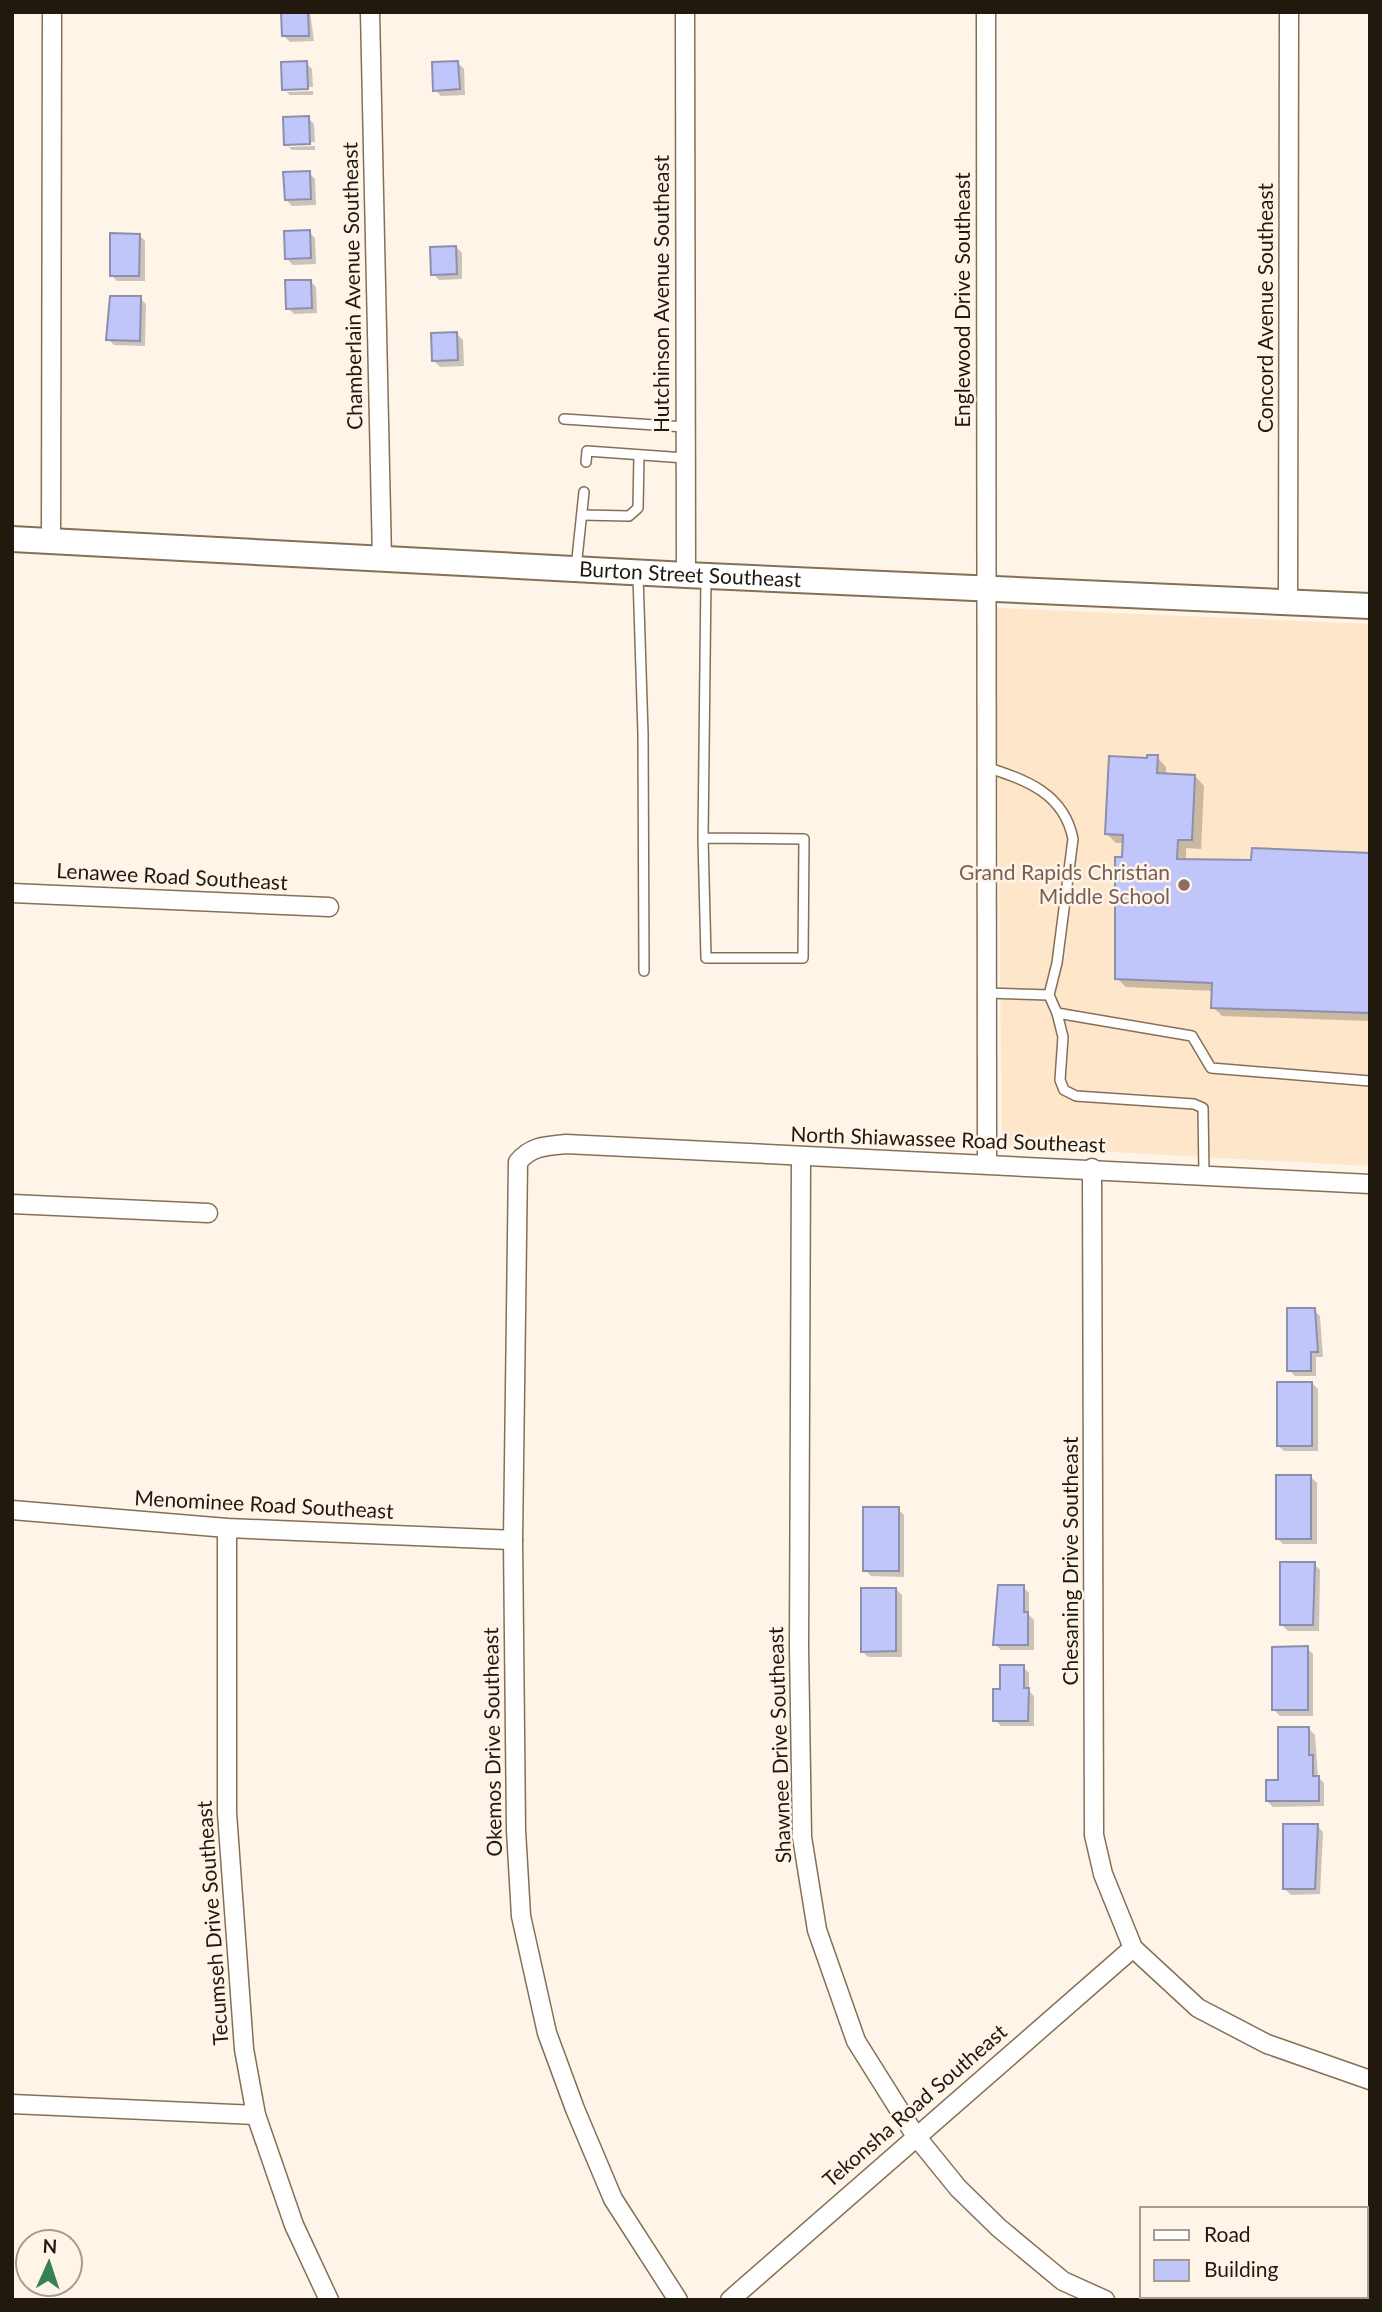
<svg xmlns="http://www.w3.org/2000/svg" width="1382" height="2312" viewBox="0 0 1382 2312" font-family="Lato,sans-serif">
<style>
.built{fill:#fde6c9}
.shadow{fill:#0003}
.building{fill:#c0c5fa;stroke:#8c8fae;stroke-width:2}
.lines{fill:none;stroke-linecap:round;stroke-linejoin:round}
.lane-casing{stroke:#857056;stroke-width:12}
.street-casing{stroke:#857056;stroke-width:21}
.secondary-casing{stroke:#857056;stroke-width:28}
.lane{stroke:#fff;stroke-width:9}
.street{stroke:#fff;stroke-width:18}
.secondary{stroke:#fff;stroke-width:24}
.education-dot{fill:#8d6e63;stroke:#fef4e8;stroke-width:2.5}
.labels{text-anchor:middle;stroke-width:5;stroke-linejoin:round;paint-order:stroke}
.street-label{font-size:21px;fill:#21190e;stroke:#fef4e8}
.education-label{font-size:21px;fill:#785e54;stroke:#fef4e8;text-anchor:end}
</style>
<rect width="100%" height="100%" fill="#fef4e8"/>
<!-- built -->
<path class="built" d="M996 608 1370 624V1166L1002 1146Z"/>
<!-- shadow -->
<g class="shadow">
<path d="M283 12H310L314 41 290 42 284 36Z"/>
<path d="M306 63 312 69 313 87 287 88V92L313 91V95H290L284 89Z"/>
<path d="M458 63 464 69 465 95 441 96 435 90Z"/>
<path d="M308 118 314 124 315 142 289 143V147L315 146V150H292L286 144Z"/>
<path d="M309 173 315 179 316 205 292 206 286 200Z"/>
<path d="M309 232 315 238 316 264 293 265 287 259Z"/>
<path d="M139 235 145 241V281H117L111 275Z"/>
<path d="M456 247 462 253V279L439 280 433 274Z"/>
<path d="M310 281 316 287 317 313 294 314 288 308Z"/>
<path d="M140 298 146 304 145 346 114 345 108 339Z"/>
<path d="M457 334 463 340 464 366 440 367 434 361Z"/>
<path d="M1157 757 1166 767V775L1195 776 1204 786 1201 849 1186 848V861L1253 862 1370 856V1021L1222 1016 1213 1007V991L1126 987 1117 978 1125 843H1116L1107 834 1148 760Z"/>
<path d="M1314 1310 1320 1316 1323 1357H1316V1376H1295L1289 1370Z"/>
<path d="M1312 1383 1318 1389V1451H1284L1278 1445Z"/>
<path d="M1311 1477 1317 1483V1544H1283L1277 1538Z"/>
<path d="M898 1509 904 1515V1577L871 1576 865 1570Z"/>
<path d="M1314 1564 1320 1570 1319 1631H1288L1282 1625Z"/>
<path d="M1023 1587 1029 1593V1615L1034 1620V1650H1001L995 1644Z"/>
<path d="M896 1589 902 1595V1657H868L862 1651Z"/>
<path d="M1307 1648 1313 1654V1716H1280L1274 1710Z"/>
<path d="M1023 1667 1029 1673V1691L1034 1696V1726H1001L995 1720Z"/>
<path d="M1309 1729 1315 1735 1318 1777 1324 1783V1806L1273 1807 1267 1801Z"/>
<path d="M1317 1826 1323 1832 1320 1894 1291 1895 1285 1889Z"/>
</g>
<!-- building -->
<g class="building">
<path d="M281 12H308L309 36H282Z"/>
<path d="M307 61 308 89 282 90 281 62Z"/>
<path d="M458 61 460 89 433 91 432 62Z"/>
<path d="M309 116 310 144 284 145 283 117Z"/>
<path d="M310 171 311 199 285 200 283 172Z"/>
<path d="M310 230 311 258 285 259 284 231Z"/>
<path d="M110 233 140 234 139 276H110Z"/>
<path d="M456 246 457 274 431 275 430 247Z"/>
<path d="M285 280H311L312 308 286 309Z"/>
<path d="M110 296H141L140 341 106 340Z"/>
<path d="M457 332 458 360 432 361 431 333Z"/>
<path d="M1147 755H1158L1157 773 1195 775 1192 840H1178L1177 859 1251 860 1252 848 1370 853V1013L1211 1008 1212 983 1115 979V857H1122L1123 835 1105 834 1109 756 1147 758Z"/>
<path d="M1287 1308H1315L1318 1352H1311V1371H1287Z"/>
<rect x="1277" y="1382" width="35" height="64"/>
<rect x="1276" y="1475" width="35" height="64"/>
<rect x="863" y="1507" width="36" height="64"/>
<path d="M1280 1562H1315L1313 1625H1280Z"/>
<path d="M998 1585H1024V1612H1028V1645H993Z"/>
<path d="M861 1588H896V1651L861 1652Z"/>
<path d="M1308 1646V1710H1272V1647Z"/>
<path d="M1000 1665H1024V1688H1029L1028 1721H993V1689H1000Z"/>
<path d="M1278 1727H1309V1755H1313V1776H1319V1801H1266V1780H1278Z"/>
<path d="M1283 1824H1318L1315 1889H1283Z"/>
</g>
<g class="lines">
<defs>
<g id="lane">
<path d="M564 419 685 427"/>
<path d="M586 462 587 451 685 458"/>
<path d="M582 515 629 516 638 508 639 455"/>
<path d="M576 568 584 492"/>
<path d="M638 575 643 734 644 971"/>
<path d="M986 767C1026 780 1064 793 1073 839L1057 963 1049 995 1057 1013 1192 1036 1211 1068 1370 1081"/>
<path d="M703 838 706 958H803L804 839 703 838 706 577"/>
<path d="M986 993 1049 995"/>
<path d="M1057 1013 1063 1037 1060 1080 1064 1090 1076 1096 1194 1104 1203 1108 1204 1174"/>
</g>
<g id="street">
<path d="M370 12 382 559"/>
<path d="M685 12 686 575"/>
<path d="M986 12 987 1164"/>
<path d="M51 541 52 12"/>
<path d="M1288 603 1289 12"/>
<path d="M12 893 329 907"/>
<path d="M801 1158 799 1648 802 1837 817 1930 856 2041 915 2135 958 2188 999 2228 1063 2281 1105 2300"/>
<path d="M1092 1168 1094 1835 1103 1874 1133 1948 1198 2008 1267 2044 1370 2080"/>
<path d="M12 1204 208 1213"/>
<path d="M12 1510 227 1528 513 1540"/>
<path d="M227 1528V1813L244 2049 256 2115 294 2225 329 2300"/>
<path d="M12 2104 256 2115"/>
<path d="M678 2300 613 2199 575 2109 547 2033 521 1916 516 1830 513 1540 518 1162C531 1146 546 1146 566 1144L1370 1184"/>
<path d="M730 2300 1133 1948"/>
</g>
<g id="secondary">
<path id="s1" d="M12 539 686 575 1370 606"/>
</g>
</defs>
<!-- lane casing -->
<use href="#lane" class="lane-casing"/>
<!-- street casing -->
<use href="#street" class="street-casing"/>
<!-- secondary casing -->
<use href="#secondary" class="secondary-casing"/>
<!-- lane -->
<use href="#lane" class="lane"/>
<!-- street -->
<use href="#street" class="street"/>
<!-- secondary -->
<use href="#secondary" class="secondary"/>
</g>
<!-- markers -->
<circle class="education-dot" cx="1184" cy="885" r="7"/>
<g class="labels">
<!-- street labels -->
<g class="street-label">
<text transform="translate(353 286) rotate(-91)" y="7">Chamberlain Avenue Southeast</text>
<text transform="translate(662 294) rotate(-90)" y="7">Hutchinson Avenue Southeast</text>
<text transform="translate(963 300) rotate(-90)" y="7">Englewood Drive Southeast</text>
<text transform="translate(1266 308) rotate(-90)" y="7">Concord Avenue Southeast</text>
<text dy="7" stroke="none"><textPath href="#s1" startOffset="679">Burton Street Southeast</textPath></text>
<text transform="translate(172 877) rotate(3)" y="7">Lenawee Road Southeast</text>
<text transform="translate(948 1140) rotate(2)" y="7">North Shiawassee Road Southeast</text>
<text transform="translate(264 1505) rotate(3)" y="7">Menominee Road Southeast</text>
<text transform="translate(1071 1561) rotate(-90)" y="7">Chesaning Drive Southeast</text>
<text transform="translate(493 1742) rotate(-91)" y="7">Okemos Drive Southeast</text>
<text transform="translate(780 1745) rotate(-92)" y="7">Shawnee Drive Southeast</text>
<text transform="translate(213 1923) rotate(-94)" y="7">Tecumseh Drive Southeast</text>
<text transform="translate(915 2106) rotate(-41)" y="7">Tekonsha Road Southeast</text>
</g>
<!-- education labels -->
<g class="education-label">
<text x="1170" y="880">Grand Rapids Christian<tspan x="1170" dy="24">Middle School</tspan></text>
</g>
</g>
<!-- border -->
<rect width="1382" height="2312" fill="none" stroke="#21190e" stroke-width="28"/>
<!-- legend -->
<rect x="1140" y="2207" width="228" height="91" fill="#fef4e8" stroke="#a69c91" stroke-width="2"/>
<rect x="1154" y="2230" width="35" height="10" fill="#ffffff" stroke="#a69c91" stroke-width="2"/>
<text x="1204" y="2242" font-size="21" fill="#21190e">Road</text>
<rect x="1154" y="2260" width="35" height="21" fill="#c0c5fa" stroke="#a69c91" stroke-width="2"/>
<text x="1204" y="2277" font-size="21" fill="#21190e">Building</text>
<!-- north arrow -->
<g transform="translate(49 2263) rotate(3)"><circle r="33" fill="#fef4e8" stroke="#a69c91" stroke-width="2"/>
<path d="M0-5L12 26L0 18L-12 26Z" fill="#378251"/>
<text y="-10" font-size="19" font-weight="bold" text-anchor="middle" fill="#21190e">N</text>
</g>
</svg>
